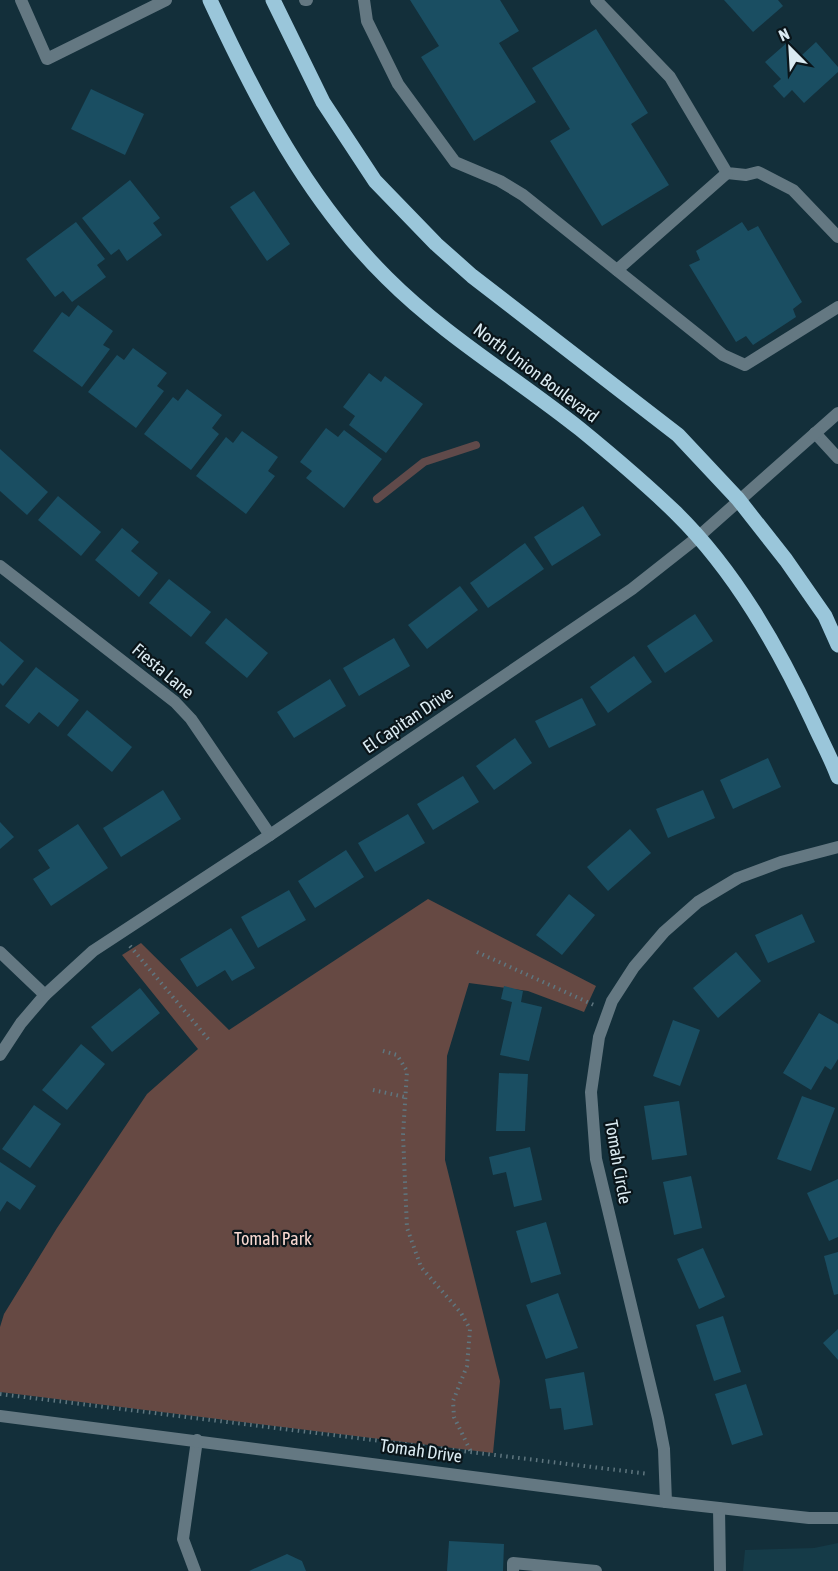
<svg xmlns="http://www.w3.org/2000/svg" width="838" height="1571" viewBox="0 0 838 1571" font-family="'Asap Condensed',sans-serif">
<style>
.built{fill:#153b48}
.green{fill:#664943}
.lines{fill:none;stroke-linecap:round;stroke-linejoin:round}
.stream{stroke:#604a4a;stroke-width:8}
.building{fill:#1a4e62}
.path{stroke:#5f767f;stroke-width:4;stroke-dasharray:1.5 4.5;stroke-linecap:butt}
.service{stroke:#647882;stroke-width:12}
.minor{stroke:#647882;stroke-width:12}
.primary{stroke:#9ac6da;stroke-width:15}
.labels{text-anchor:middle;stroke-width:4.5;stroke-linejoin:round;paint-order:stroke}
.street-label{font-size:18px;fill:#daeaf1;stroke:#0a151a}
.park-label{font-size:18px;fill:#f8d8d1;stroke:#0a151a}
</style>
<rect width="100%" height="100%" fill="#132f3a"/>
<!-- built -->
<path class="built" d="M838 1543V1571H743L745 1550 814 1548Z"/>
<!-- green -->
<path class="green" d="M428 899 596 986 584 1012 528 991 469 983 447 1056 445 1160 500 1381 493 1453 0 1392V1327L4 1314 57 1228 147 1094 198 1049 122 955 141 943 229 1030Z"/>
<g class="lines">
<!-- stream -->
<path class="stream" d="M377 499 424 462 476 445"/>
</g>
<!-- building -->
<g class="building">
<path d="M410 0H500L519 31 499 43 536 102 474 141 421 57 439 46Z"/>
<path d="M724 0H778L783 6 753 32Z"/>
<path d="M596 29 648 113 631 124 669 185 602 226 550 141 570 129 532 68Z"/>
<path d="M789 41 802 55 816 42 838 67V72L804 103 792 90 784 98 773 86 781 79 765 62Z"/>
<path d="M91 89 144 114 125 155 71 129Z"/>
<path d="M130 180 160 218 153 223 162 235 127 261 119 249 111 255 82 218Z"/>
<path d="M254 191 290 244 267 261 230 207Z"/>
<path d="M76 222 105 259 97 265 106 277 72 302 63 291 55 297 26 259Z"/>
<path d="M742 222 748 231 758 226 802 302 793 309 796 317 753 345 746 336 736 342 689 265 700 260 696 251Z"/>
<path d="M78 305 113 331 103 345 110 349 82 387 33 351 62 312 69 317Z"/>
<path d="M133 348 167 373 157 386 164 391 136 428 88 392 117 355 124 360Z"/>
<path d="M369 373 381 382 385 376 423 404 386 453 349 425 355 416 343 407Z"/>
<path d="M187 389 222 415 212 428 219 434 191 470 144 434 173 397 178 401Z"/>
<path d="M326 428 338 437 344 430 382 459 344 508 306 478 312 471 300 462Z"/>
<path d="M242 431 278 457 268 471 275 476 246 514 196 476 226 437 233 443Z"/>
<path d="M0 449 48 492 27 515 0 491Z"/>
<path d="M58 496 101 532 81 556 38 520Z"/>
<path d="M583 506 601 535 552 566 534 537Z"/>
<path d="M122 528 139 542 131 551 158 573 139 597 95 560Z"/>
<path d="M525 543 544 569 488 608 470 583Z"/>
<path d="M169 579 211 612 191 637 149 603Z"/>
<path d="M460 586 478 610 427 649 408 625Z"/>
<path d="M695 614 713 641 665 673 647 646Z"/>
<path d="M226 618 268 653 247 678 205 643Z"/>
<path d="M394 638 410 666 359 696 343 668Z"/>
<path d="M0 641 24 661 3 686 0 683Z"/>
<path d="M634 656 652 682 608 713 590 687Z"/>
<path d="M36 667 79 700 58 727 39 712 29 724 5 706Z"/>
<path d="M330 679 346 706 294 738 277 712Z"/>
<path d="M582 698 596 725 549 748 535 721Z"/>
<path d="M87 710 132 747 112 772 67 735Z"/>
<path d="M515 738 532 763 494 790 476 766Z"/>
<path d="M768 758 781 787 733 809 720 780Z"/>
<path d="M463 776 479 802 433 830 417 804Z"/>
<path d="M163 790 181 819 121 857 103 828Z"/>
<path d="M703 790 715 818 668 838 656 809Z"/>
<path d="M408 814 425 843 375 872 358 843Z"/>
<path d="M0 822 14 837 0 849Z"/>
<path d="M78 824 108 868 51 906 33 879 50 868 38 850Z"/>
<path d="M630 829 651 853 608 891 587 867Z"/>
<path d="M346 850 364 877 315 908 298 881Z"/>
<path d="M289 890 306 920 258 948 241 917Z"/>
<path d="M569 894 595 915 562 955 536 935Z"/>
<path d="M802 914 815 942 768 963 755 935Z"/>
<path d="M231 928 255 968 232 981 225 970 197 987 180 959Z"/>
<path d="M736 952 761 981 718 1018 693 988Z"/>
<path d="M504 986 523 991 521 1002 542 1007 529 1061 500 1055 512 1002 501 999Z"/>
<path d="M140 988 160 1013 112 1052 91 1027Z"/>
<path d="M819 1013 838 1024V1059L831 1070 825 1066 811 1090 783 1073Z"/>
<path d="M673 1020 700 1030 680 1086 653 1076Z"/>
<path d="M81 1044 105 1064 67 1110 42 1090Z"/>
<path d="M499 1073 528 1074 525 1131H496Z"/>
<path d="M802 1096 835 1108 811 1171 777 1159Z"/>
<path d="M679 1101 687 1155 652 1160 644 1106Z"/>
<path d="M34 1105 61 1124 30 1168 2 1149Z"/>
<path d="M530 1147 542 1200 514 1207 506 1172 493 1175 489 1157Z"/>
<path d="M0 1162 36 1186 20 1210 7 1201 0 1212Z"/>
<path d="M691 1176 702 1228 674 1235 663 1182Z"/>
<path d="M838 1179V1237L829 1241 807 1193Z"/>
<path d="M546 1222 561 1274 531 1283 516 1231Z"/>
<path d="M703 1248 725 1297 699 1309 677 1259Z"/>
<path d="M838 1252V1294L834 1295 824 1256Z"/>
<path d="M558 1293 578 1348 546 1359 526 1305Z"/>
<path d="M723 1316 741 1372 714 1381 696 1325Z"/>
<path d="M838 1329V1360L823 1343Z"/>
<path d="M584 1372 593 1425 564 1430 561 1408 550 1409 545 1379Z"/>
<path d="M746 1384 763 1435 732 1445 715 1394Z"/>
<path d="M449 1541 504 1544 503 1571H447Z"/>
<path d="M287 1554 302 1561 306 1571H249Z"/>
</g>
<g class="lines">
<!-- path -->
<g class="path">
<path d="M130 946 209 1040"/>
<path d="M477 952 594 1005"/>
<path d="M383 1051 397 1055 407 1071 403 1135 407 1228 421 1267 461 1313 470 1329 467 1366 453 1401 454 1417 471 1452"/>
<path d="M373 1090 405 1097"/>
<path d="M0 1394 649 1474"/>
</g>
<!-- service -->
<g class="service">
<path d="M21 0 47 59 166 0"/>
<path d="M305 0H307"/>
<path d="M364 0 367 21 398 84 455 162 500 181 523 195 723 355 745 365 838 307"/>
<path d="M596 0 670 77 727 173 746 175 758 172 793 190 838 237"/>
<path d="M617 270 727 173"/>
<path d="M815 433 838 458"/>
<path d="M719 1508 720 1571"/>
<path d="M195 1571 183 1539 197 1440"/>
<path d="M513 1571V1563L596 1571"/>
</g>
<!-- minor -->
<g class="minor">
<path d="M0 566 175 702 191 719 270 835"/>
<path d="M0 952 45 995"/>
<path d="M0 1055 21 1023 45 995 93 951 270 835 632 589 698 537 838 413"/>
<path d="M0 1416 666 1502 809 1518H838"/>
<path d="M666 1502 664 1449 658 1418 596 1159 591 1092 599 1037 612 1001 634 967 664 932 698 902 738 878 781 862 838 847"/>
</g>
<!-- primary -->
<g class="primary">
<path d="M210 0C257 101 307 199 387 278 445 336 516 378 580 429 613 456 646 484 676 513 735 571 778 647 813 722 821 740 831 758 838 777"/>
<path d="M273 0 323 102 375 181 436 244 472 276 678 435 738 499 786 560 825 616 838 645"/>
</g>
</g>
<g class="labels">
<!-- street labels -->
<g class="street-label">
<text transform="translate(536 373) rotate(37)" y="6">North Union Boulevard</text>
<text transform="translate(163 671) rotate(40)" y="6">Fiesta Lane</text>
<text transform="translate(408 720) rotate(-34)" y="6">El Capitan Drive</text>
<text transform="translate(618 1162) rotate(80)" y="6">Tomah Circle</text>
<text transform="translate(421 1451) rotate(8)" y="6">Tomah Drive</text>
</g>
<!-- park labels -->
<g class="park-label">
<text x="273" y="1245">Tomah Park</text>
</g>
</g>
<!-- north arrow -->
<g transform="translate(790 48) rotate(336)" stroke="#0a151a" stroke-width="4.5" paint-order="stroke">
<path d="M0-4.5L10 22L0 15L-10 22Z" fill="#daeaf1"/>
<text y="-9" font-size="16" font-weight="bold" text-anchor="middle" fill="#daeaf1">N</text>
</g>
</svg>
